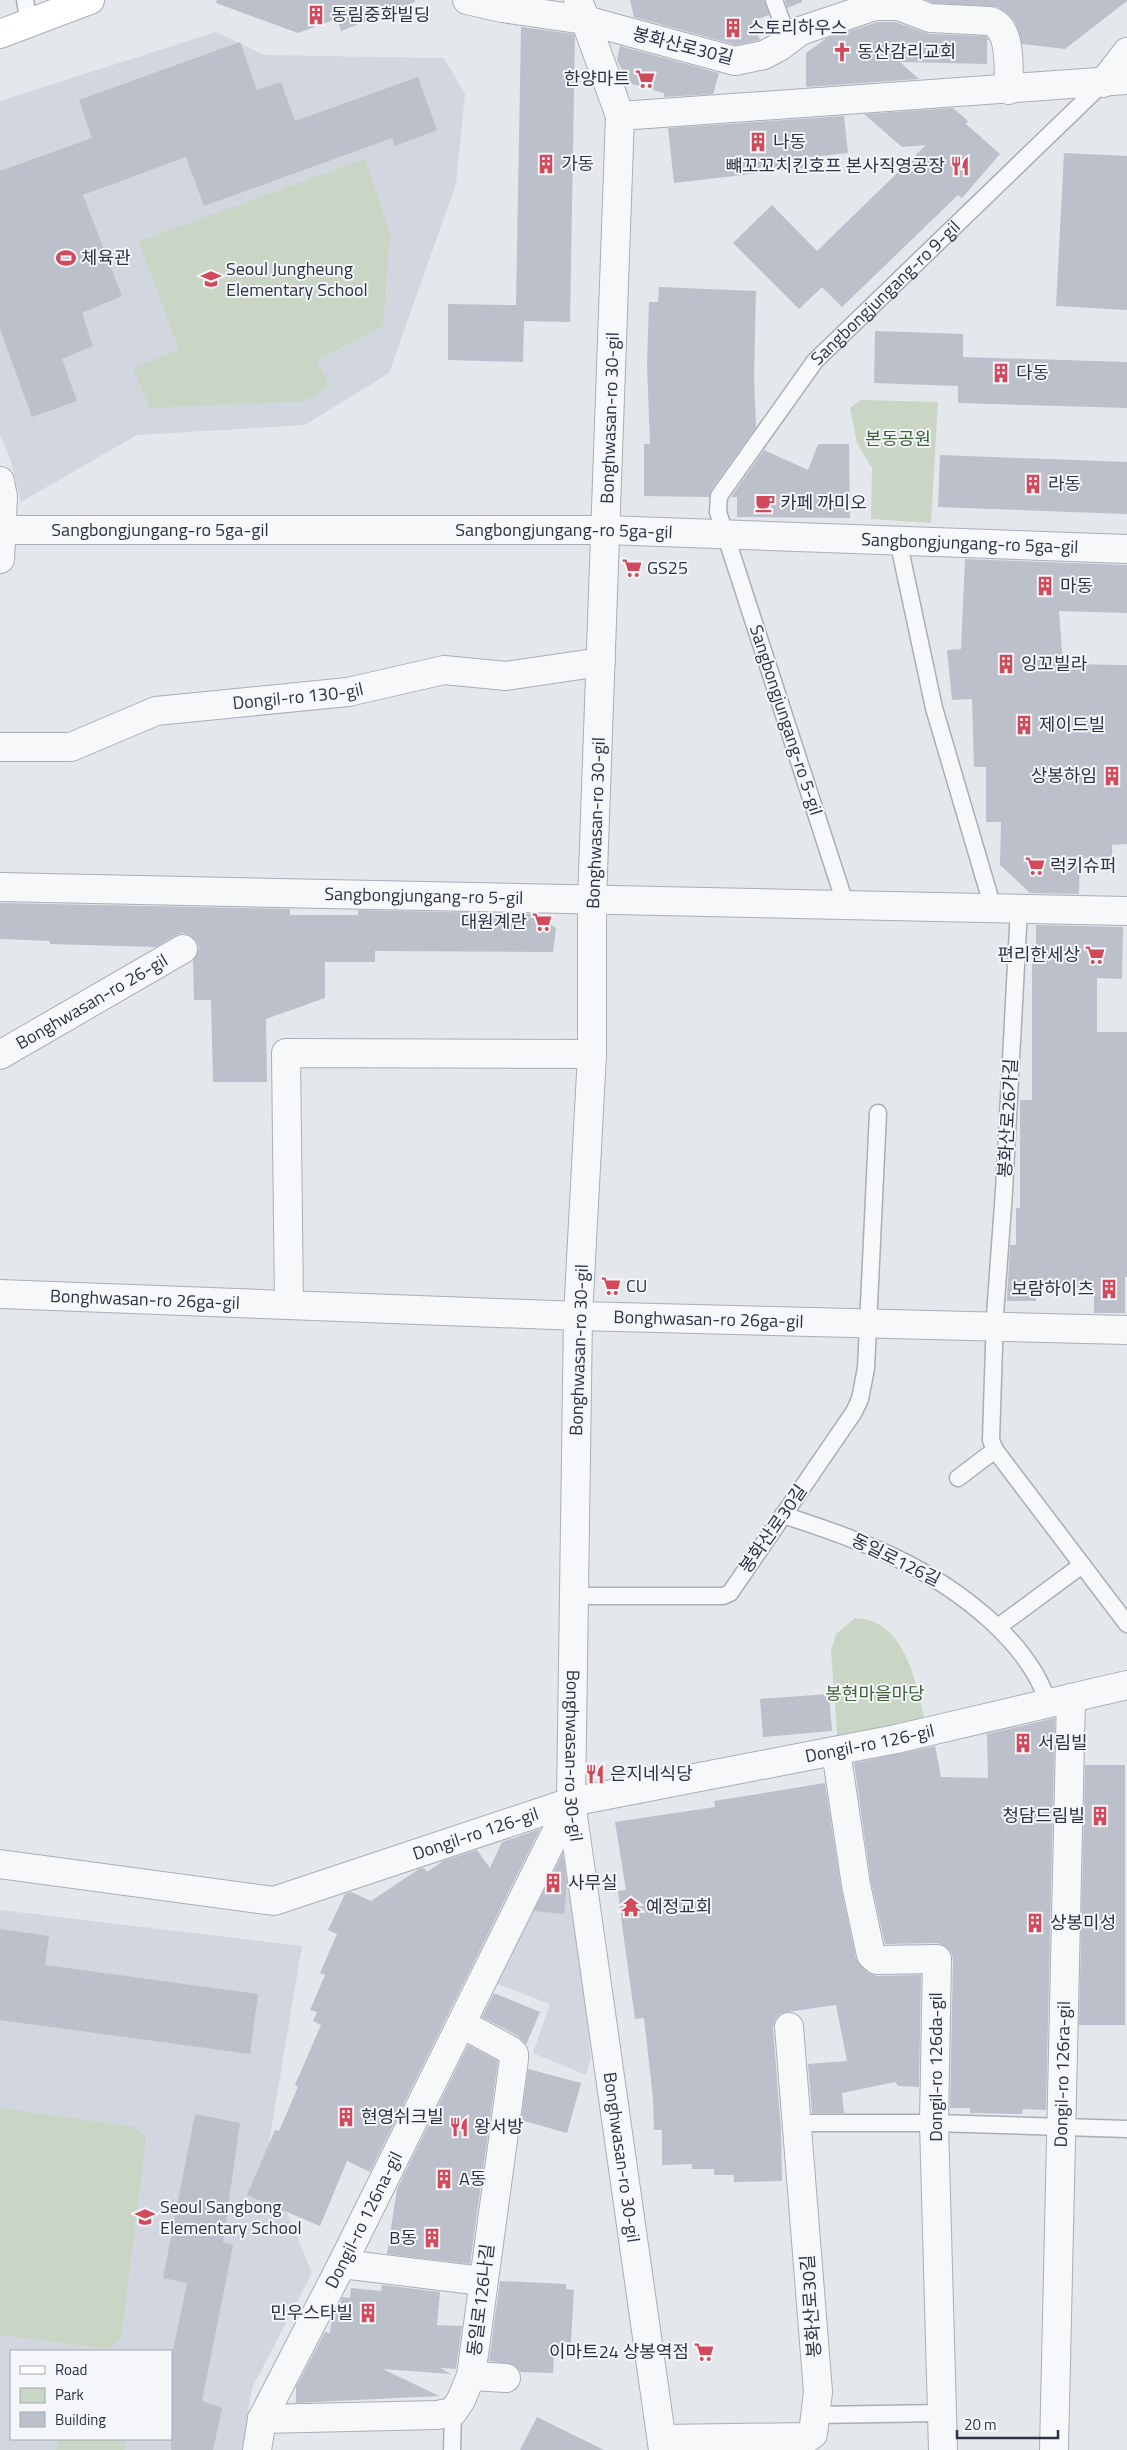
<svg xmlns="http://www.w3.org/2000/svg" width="1127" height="2450" viewBox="0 0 1127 2450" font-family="'Titillium Web','Noto Sans KR',sans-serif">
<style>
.built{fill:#d2d6de;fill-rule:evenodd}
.green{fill:#c9d6c5}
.building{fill:#bbc0ca}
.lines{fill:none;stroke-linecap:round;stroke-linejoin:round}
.lane-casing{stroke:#a9aeb7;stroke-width:19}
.street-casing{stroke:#a9aeb7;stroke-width:30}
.secondary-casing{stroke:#a9aeb7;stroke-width:30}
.lane{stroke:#f7f8fa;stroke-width:16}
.street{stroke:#f7f8fa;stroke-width:28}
.secondary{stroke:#fff;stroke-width:28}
.labels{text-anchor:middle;stroke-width:4;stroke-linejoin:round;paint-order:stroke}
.poi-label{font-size:18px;fill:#2b3445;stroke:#f4f6f9;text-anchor:start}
.street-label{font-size:18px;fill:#2b3445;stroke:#f4f6f9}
.park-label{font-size:18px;fill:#3f6138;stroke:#f4f6f9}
</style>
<rect width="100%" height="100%" fill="#e4e7ec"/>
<!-- built -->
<g class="built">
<path d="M216 32 264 55 444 58 465 94 456 184 389 373 305 425 137 435 21 502 11 461 0 435V101Z"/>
<path d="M554 1852 571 1854 591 2058 586 2075 533 2053 550 2004 492 1982Z"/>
<path d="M0 1910 302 1946 266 2161 312 2273 252 2388 242 2450H0ZM11 2351H171V2439H11Z"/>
</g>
<!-- green -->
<g class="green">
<path d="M365 159 390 233 383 326 316 360 330 386 305 401 150 408 133 368 179 350 139 241Z"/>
<path d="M861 400 938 402 931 523 871 519 872 468 857 443 850 408Z"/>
<path d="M855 1618C908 1620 916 1687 927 1727L838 1746 831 1651 836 1634Z"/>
<path d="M0 2108 134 2127 146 2137 121 2337 110 2349 0 2335Z"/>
<path d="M58 2439H126L124 2450H56Z"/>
</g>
<!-- building -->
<g class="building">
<path d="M217 0H415V2L341 31 337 19 298 33 216 3Z"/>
<path d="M630 0H764L769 15 752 21 760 40 736 45 634 17Z"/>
<path d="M785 0H802V2L787 8Z"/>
<path d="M926 0H1127V1L1065 49 1022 44 1015 22 1005 12 997 7 933 3Z"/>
<path d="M878 22H895L929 34 986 36 989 40H987V64L900 62 919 79 806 87V53L827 38Z"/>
<path d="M521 27 574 34 575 37 570 322 524 321 523 362 448 360V304L516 305Z"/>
<path d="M240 42 257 90 281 82 295 121 418 77 437 130 395 146 392 138 204 206 186 157 83 195 122 296 82 313 93 346 62 359 77 401 32 417 0 329V171L92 138 79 100Z"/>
<path d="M620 46 719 73 713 94 664 97V93L629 83 617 60Z"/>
<path d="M953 108 968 121 966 124 1000 154 962 198 958 195 842 307 822 287 799 309 733 243 772 205 817 251 926 145 902 147 864 114Z"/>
<path d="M844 116 848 153 802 158 803 168 674 183 668 128Z"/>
<path d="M1064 153 1127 156V310L1056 306Z"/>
<path d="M659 287 756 291 754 377 756 427 711 490 709 497 644 496V444H650L647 364 649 302H658Z"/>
<path d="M875 331 963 334V357L1127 362V408L958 403V386L874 383Z"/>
<path d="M818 444H849L850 518 737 517V497H731L764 450 808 470Z"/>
<path d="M940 455 1127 462V514L938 507Z"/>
<path d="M965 559 1127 565V613L1059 611 1063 664 1127 665V844L1112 845V857L1080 858 1079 894 1030 893 1000 865 1001 822H986V767H974L972 699 952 700 947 650 961 649Z"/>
<path d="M0 903 290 909V915H358V910L535 914 556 928 553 952 375 951V962H325V998L266 1019 267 1082H213L211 1000H194L193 960 199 948 196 941 191 936 183 933 176 935 156 947 50 944V941L0 939Z"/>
<path d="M1036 925 1123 927 1122 979 1097 978V1032H1127V1277H1125V1313H1094V1289L1036 1286V1301H1007L1010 1245H1016V1208H1020V1100H1032V945H1036Z"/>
<path d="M829 1694 832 1731 763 1737 760 1699Z"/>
<path d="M1055 1718 1046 2110 1023 2109 1022 2114 970 2113V2108H950L953 1959 951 1952 945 1946 937 1943 885 1944 871 1882 854 1763 935 1746 941 1777 988 1778 987 1734Z"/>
<path d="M1085 1765H1125V2025H1079Z"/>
<path d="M825 1783 841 1887 856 1959 867 1972 877 1976 921 1975 919 2087 898 2086 895 2082 842 2093 844 2113H812L808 2064 847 2061 836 2005 787 2012 780 2014 775 2020 773 2028 781 2130 782 2181 734 2182V2175H714V2169H692V2164L662 2165V2130H654L653 2098 644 2018 635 2019 623 1932 618 1891 626 1890 615 1822 715 1807 714 1801Z"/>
<path d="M540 1829 370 2172 347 2161 320 2226 247 2195 275 2130 279 2131 298 2087 295 2085 321 2025 313 2021 317 2012 310 2010 325 1975 320 1973 337 1934 328 1930 345 1894 351 1892 371 1901 419 1869 424 1868 427 1872 443 1861 477 1850 490 1868 502 1842Z"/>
<path d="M563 1854 567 1885 564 1914 534 1911Z"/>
<path d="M0 1929 49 1936 45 1965 258 1994 250 2054 0 2020Z"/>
<path d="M494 1993 540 2012 526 2045 518 2036 482 2017Z"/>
<path d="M468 2045 498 2061 470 2264 387 2254 397 2189Z"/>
<path d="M528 2069 581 2083 567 2133 521 2120Z"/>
<path d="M195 2114 240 2123 223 2242 233 2245 202 2401 222 2408 213 2450H171V2360L187 2283 163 2278Z"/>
<path d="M500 2281 566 2284V2289L574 2290 571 2342H562V2357L554 2356 553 2373 520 2372 514 2365 489 2361Z"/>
<path d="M382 2285 440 2292 437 2325 462 2326 456 2369 440 2368 451 2374 383 2369 439 2396 296 2403V2387L325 2332 330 2333 332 2317 334 2314H338L342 2297 350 2298 351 2288 381 2291Z"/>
<path d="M537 2417 604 2450H520Z"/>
</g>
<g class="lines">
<defs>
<g id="lane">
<path d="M25 0 29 24"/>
<path d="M774 0 788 39"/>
<path d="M898 540 934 708 993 908"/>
<path id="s1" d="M846 906 718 512 719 496 815 361 1103 83"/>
<path d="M1019 909 1004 1191 995 1315 991 1440 995 1450 1127 1624"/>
<path d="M958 1478 995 1450"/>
<path d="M783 1515C861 1540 929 1565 991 1621 1016 1644 1038 1670 1048 1703"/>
<path d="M574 1596H723L730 1593 854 1412 860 1399 866 1368 878 1113"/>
<path d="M998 1627 1082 1565"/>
<path d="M798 2123H934L1127 2129"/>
<path d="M815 2415 943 2413"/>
<path d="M452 2450 453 2412"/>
</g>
<g id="street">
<path d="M467 0 502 8 585 20 735 61 764 55 779 47 800 31 875 6H898L930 18 990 21C1013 28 1008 70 1009 90"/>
<path id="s2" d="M578 0 620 116 592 901V1054L578 1316 571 1802 663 2450"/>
<path d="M1103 83 1127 52"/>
<path d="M620 116 1127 80"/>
<path d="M0 481 3 497 0 559"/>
<path id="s3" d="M2 530H606L1127 549"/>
<path id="s4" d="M0 747H71L156 711 348 692 444 670 506 676 601 662"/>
<path id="s5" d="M0 887 1127 911"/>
<path id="s6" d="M0 1055 183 949"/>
<path id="s7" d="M0 1294 578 1316 1127 1330"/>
<path d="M289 1305 286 1053 592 1054"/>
<path d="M836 1751 856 1885 871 1955 877 1960 937 1959 934 2123 943 2450"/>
<path id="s8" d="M0 1864 274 1901 571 1802 896 1739 1127 1685"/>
<path d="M342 2264 482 2281"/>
<path d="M471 2376 506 2378"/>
<path d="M262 2419 437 2415 453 2412 461 2400 471 2376 514 2059V2054L510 2050 462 2024"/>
<path d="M662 2439 809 2437 813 2434 818 2392 789 2027"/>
<path id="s9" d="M257 2450 262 2419 342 2264 571 1802"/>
<path id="s10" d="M1054 2450 1071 1698"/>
</g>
<path id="secondary" d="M0 34 90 0"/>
</defs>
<!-- lane casing -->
<use href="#lane" class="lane-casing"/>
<!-- street casing -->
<use href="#street" class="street-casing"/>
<!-- secondary casing -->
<use href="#secondary" class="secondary-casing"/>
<!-- lane -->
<use href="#lane" class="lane"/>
<!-- street -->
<use href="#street" class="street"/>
<!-- secondary -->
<use href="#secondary" class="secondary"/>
</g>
<!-- icons -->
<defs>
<symbol id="building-bare" viewBox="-9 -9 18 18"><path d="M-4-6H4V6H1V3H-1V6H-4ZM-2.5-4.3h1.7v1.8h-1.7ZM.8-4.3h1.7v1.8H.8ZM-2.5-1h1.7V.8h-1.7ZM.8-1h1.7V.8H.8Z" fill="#d1495b" stroke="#f4f6f9" stroke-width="2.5" paint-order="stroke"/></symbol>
<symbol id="church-bare" viewBox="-9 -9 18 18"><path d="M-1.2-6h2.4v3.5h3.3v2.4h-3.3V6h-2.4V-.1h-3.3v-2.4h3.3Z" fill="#d1495b" stroke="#f4f6f9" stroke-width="2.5" paint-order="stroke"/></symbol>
<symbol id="supermarket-bare" viewBox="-9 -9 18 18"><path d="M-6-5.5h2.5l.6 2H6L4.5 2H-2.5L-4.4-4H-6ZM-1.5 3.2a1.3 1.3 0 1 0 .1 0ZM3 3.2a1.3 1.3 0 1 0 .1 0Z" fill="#d1495b" stroke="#f4f6f9" stroke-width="2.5" paint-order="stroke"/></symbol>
<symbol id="restaurant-bare" viewBox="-9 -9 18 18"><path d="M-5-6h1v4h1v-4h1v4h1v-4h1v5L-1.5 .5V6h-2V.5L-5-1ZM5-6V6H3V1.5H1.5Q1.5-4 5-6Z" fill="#d1495b" stroke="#f4f6f9" stroke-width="2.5" paint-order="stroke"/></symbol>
<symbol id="stadium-bare" viewBox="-9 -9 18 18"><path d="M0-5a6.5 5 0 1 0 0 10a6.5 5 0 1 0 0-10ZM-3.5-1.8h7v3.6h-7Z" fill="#d1495b" stroke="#f4f6f9" stroke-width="2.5" paint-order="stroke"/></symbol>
<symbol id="school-bare" viewBox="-9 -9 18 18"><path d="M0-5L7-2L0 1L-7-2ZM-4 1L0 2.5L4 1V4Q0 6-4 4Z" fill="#d1495b" stroke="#f4f6f9" stroke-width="2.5" paint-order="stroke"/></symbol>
<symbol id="cafe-bare" viewBox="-9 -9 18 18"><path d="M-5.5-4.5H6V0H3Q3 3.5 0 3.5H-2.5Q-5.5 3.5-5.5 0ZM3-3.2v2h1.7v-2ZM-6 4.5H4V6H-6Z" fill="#d1495b" stroke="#f4f6f9" stroke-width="2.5" paint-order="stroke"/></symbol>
<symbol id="temple-bare" viewBox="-9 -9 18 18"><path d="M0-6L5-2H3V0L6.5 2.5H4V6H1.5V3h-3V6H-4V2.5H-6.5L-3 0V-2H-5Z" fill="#d1495b" stroke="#f4f6f9" stroke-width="2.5" paint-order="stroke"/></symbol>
</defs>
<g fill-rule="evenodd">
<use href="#building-bare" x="302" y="1" width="28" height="28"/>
<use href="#building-bare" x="719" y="14" width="28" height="28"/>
<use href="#church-bare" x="828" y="38" width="28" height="28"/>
<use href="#supermarket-bare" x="631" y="65" width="28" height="28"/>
<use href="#building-bare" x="744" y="128" width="28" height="28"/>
<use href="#building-bare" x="532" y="150" width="28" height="28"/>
<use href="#restaurant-bare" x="946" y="152" width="28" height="28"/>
<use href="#stadium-bare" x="52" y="244" width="28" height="28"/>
<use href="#school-bare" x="197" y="265" width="28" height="28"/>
<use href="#building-bare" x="987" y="359" width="28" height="28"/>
<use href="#building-bare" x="1019" y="470" width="28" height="28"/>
<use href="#cafe-bare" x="751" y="489" width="28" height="28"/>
<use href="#supermarket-bare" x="618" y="554" width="28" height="28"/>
<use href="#building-bare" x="1031" y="572" width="28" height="28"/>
<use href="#building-bare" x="992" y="650" width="28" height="28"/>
<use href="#building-bare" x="1010" y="711" width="28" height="28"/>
<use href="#building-bare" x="1098" y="762" width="28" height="28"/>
<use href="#supermarket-bare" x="1021" y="852" width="28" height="28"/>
<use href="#supermarket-bare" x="528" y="908" width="28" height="28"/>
<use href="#supermarket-bare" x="1081" y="941" width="28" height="28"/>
<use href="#supermarket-bare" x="597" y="1272" width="28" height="28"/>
<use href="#building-bare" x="1095" y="1275" width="28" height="28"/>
<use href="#building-bare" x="1009" y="1729" width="28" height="28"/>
<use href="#restaurant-bare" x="581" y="1760" width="28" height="28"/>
<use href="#building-bare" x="1086" y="1802" width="28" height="28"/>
<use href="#building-bare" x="539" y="1869" width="28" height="28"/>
<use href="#temple-bare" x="617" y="1893" width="28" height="28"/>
<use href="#building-bare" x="1021" y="1909" width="28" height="28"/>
<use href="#building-bare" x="332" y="2103" width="28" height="28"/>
<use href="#restaurant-bare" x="445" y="2113" width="28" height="28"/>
<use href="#building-bare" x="430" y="2165" width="28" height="28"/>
<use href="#school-bare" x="131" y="2203" width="28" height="28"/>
<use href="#building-bare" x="418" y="2224" width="28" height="28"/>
<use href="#building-bare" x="354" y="2299" width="28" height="28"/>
<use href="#supermarket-bare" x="690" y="2338" width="28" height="28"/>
</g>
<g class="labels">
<!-- poi labels -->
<g class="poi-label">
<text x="331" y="21">동림중화빌딩</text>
<text x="748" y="34">스토리하우스</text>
<text x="857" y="58">동산감리교회</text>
<text x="630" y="85" text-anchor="end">한양마트</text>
<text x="773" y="148">나동</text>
<text x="561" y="170">가동</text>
<text x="945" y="172" text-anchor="end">뺴꼬꼬치킨호프 본사직영공장</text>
<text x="81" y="264">체육관</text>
<text x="226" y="275">Seoul Jungheung<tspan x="226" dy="21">Elementary School</tspan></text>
<text x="1016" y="379">다동</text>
<text x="1048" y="490">라동</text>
<text x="780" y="509">카페 까미오</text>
<text x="647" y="574">GS25</text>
<text x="1060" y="592">마동</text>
<text x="1021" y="670">잉꼬빌라</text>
<text x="1039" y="731">제이드빌</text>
<text x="1097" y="782" text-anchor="end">상봉하임</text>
<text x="1050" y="872">럭키슈퍼</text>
<text x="527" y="928" text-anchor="end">대원계란</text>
<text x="1080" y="961" text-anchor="end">편리한세상</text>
<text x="626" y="1292">CU</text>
<text x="1094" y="1295" text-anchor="end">보람하이츠</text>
<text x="1038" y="1749">서림빌</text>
<text x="610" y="1780">은지네식당</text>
<text x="1085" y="1822" text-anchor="end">청담드림빌</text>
<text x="568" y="1889">사무실</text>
<text x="646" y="1913">예정교회</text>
<text x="1050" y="1929">상봉미성</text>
<text x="361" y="2123">현영쉬크빌</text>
<text x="474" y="2133">왕서방</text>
<text x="459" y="2185">A동</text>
<text x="160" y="2213">Seoul Sangbong<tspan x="160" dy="21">Elementary School</tspan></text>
<text x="417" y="2244" text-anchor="end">B동</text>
<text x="353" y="2319" text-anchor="end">민우스타빌</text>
<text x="689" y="2358" text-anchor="end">이마트24 상봉역점</text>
</g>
<!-- street labels -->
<g class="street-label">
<text transform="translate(683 46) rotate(14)" y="6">봉화산로30길</text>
<text dy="6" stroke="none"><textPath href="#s1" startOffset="694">Sangbongjungang-ro 9-gil</textPath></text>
<text transform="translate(610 418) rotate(-88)" y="6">Bonghwasan-ro 30-gil</text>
<text dy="6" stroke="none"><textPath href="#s3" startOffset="158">Sangbongjungang-ro 5ga-gil</textPath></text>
<text dy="6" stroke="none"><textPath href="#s3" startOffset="562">Sangbongjungang-ro 5ga-gil</textPath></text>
<text dy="6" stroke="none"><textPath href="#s3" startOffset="968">Sangbongjungang-ro 5ga-gil</textPath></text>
<text dy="6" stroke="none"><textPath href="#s4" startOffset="306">Dongil-ro 130-gil</textPath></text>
<text transform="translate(786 720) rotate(72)" y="6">Sangbongjungang-ro 5-gil</text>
<text transform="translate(596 823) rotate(-88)" y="6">Bonghwasan-ro 30-gil</text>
<text dy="6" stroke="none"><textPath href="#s5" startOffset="424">Sangbongjungang-ro 5-gil</textPath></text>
<text dy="6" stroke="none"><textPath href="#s6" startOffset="106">Bonghwasan-ro 26-gil</textPath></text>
<text transform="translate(1008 1118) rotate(-87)" y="6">봉화산로26가길</text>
<text dy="6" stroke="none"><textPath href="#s7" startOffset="145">Bonghwasan-ro 26ga-gil</textPath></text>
<text dy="6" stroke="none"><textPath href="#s7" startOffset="709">Bonghwasan-ro 26ga-gil</textPath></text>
<text transform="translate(579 1350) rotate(-88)" y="6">Bonghwasan-ro 30-gil</text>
<text transform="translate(773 1529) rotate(-55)" y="6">봉화산로30길</text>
<text transform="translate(896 1560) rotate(26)" y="6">동일로126길</text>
<text dy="6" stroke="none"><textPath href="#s8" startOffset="894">Dongil-ro 126-gil</textPath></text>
<text dy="6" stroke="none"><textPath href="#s2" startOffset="1764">Bonghwasan-ro 30-gil</textPath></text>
<text dy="6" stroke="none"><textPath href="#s8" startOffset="489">Dongil-ro 126-gil</textPath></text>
<text transform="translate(936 2067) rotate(-90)" y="6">Dongil-ro 126da-gil</text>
<text dy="6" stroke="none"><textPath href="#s10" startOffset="376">Dongil-ro 126ra-gil</textPath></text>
<text dy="6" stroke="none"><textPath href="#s2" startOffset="2169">Bonghwasan-ro 30-gil</textPath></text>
<text dy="6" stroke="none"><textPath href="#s9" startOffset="255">Dongil-ro 126na-gil</textPath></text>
<text transform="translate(481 2300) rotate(-83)" y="6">동일로126나길</text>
<text transform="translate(811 2306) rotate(-94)" y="6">봉화산로30길</text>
</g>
<!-- park labels -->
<g class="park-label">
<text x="898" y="445">본동공원</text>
<text x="875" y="1700">봉현마을마당</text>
</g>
</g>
<!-- legend -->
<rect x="10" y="2350" width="162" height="90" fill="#f4f6f9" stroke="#a4a8b1"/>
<rect x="20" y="2366" width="25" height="8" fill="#ffffff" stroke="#a4a8b1"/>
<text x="55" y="2375" font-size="15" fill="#2b3445">Road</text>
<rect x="20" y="2388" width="25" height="15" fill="#c9d6c5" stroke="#a4a8b1"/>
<text x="55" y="2400" font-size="15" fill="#2b3445">Park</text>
<rect x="20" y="2412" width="25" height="15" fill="#bbc0ca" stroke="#a4a8b1"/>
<text x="55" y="2425" font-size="15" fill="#2b3445">Building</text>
<!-- scale -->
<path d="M957 2430v8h101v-8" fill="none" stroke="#2b3445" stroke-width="2.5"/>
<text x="964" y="2430" font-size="15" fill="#2b3445" stroke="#f4f6f9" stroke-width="4" paint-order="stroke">20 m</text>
</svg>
